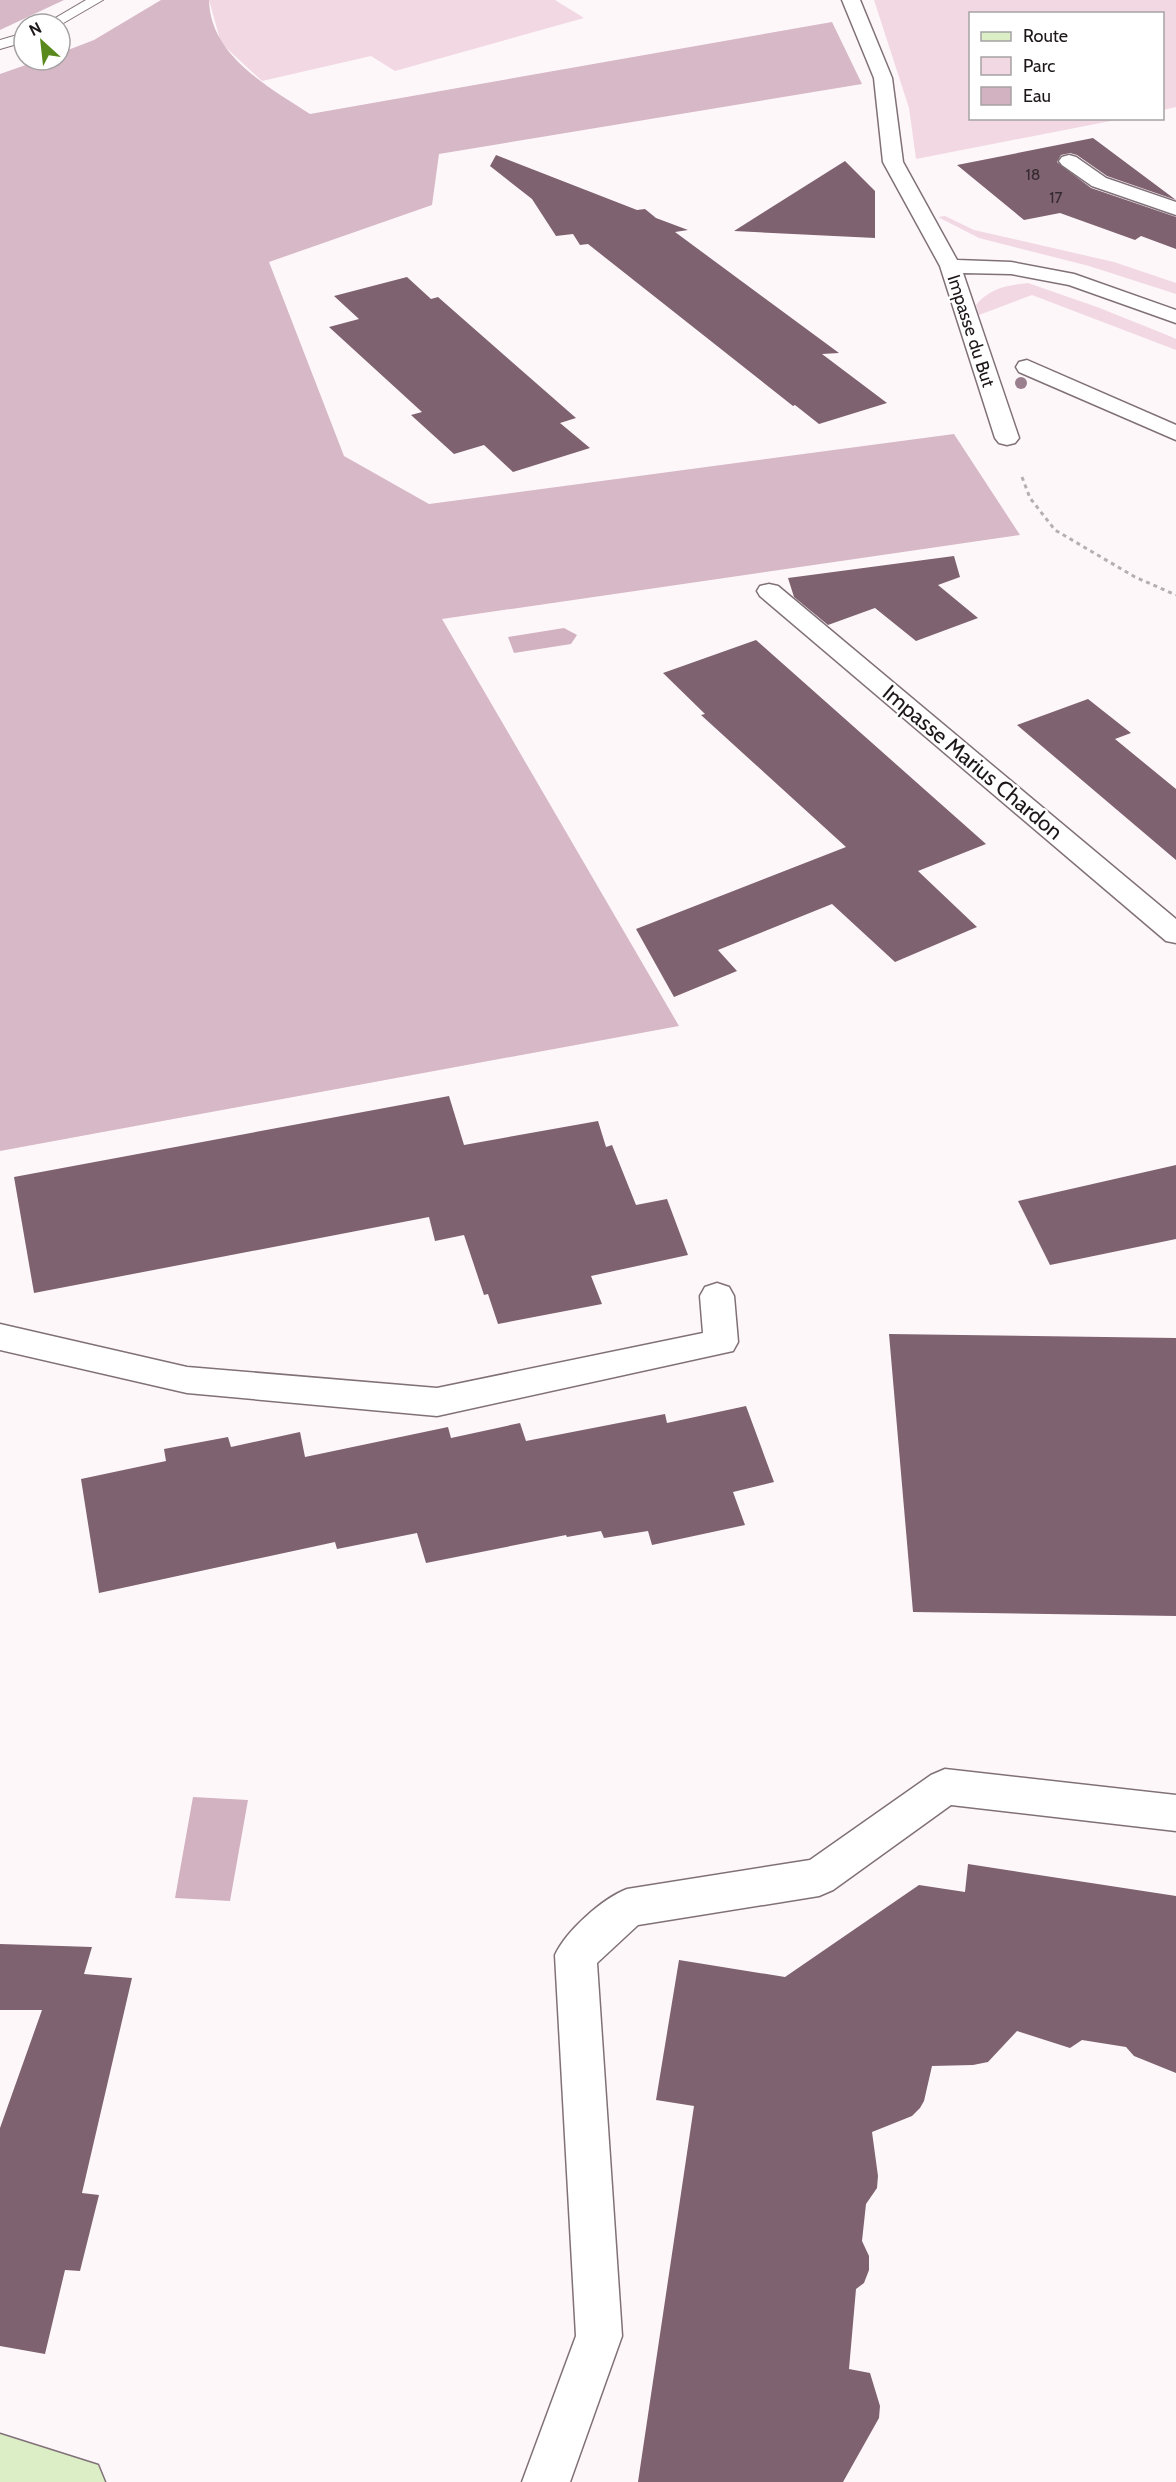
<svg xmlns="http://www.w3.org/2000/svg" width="1176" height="2482" viewBox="0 0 1176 2482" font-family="Cabin,sans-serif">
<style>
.green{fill:#f1d8e3}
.forest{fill:#d7b8c6}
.water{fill:#d2b2c0}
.building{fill:#7e626f}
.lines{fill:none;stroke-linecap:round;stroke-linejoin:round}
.lane-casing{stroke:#807178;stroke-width:2}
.street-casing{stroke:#807178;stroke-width:3}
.secondary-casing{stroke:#807178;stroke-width:3}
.path{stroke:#b5afb2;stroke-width:3;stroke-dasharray:4 4;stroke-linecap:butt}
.lane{fill:#fff;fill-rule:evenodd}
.street{fill:#fff;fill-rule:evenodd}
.secondary{fill:#dbeec5;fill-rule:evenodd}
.tree{fill:#9a808e}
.labels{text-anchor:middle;stroke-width:5;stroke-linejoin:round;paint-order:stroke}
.far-number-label{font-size:16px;fill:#352a2f}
.far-street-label{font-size:18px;fill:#1d171a;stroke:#fff}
.street-label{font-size:22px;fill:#1d171a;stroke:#fff}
</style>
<rect width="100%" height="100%" fill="#fef7fa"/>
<!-- green -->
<g class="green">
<path d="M209 0H555L584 18 395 71 371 56 262 81 221 43Z"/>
<path d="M874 0H1176V107L1163 110 1162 14H970V118L1121 119 916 159 909 108Z"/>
<path d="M945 216 974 230 1114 262 1176 283V294L1089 266 979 238 938 217Z"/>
<path d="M1028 283 1097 307 1167 335 1176 339V350L1032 295 979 315 976 305C989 288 1008 285 1028 283Z"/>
</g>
<!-- forest -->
<g class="forest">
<path d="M0 0H64L0 30Z"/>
<path d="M161 0H209C210 56 269 87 310 114L832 22 862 84 439 154 432 205 269 262 344 456 429 504 954 434 1020 535 442 619 679 1026 0 1151V74L40 60H60V53L94 40Z"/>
</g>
<!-- water -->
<g class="water">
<path d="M564 628 577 635 571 644 514 653 508 637Z"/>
<path d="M193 1797 248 1800 230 1901 175 1898Z"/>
</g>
<!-- building -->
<g class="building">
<path d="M1093 138 1176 200 1107 176 1077 155 1070 153 1061 155 1057 162 1091 188 1176 217V249L1141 236 1135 240 1060 213 1024 220 957 165Z"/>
<path d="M496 155 637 210 645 209 656 218 688 230 675 232 839 353 822 354 887 403 819 424 795 405 793 406 588 244 580 245 573 234 556 236 532 199 490 166Z"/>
<path d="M845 161 875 191V238L734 231Z"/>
<path d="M407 277 431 299 438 297 576 418 560 423 590 448 513 472 484 445 454 454 411 415 422 412 329 327 359 319 334 296Z"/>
<path d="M954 556 960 577 938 585 978 618 916 641 875 608 828 625 794 597 788 578Z"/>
<path d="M756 640 986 844 918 871 977 927 895 962 832 904 718 950 737 971 674 997 636 929 846 847 701 715 705 714 663 673Z"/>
<path d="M1088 699 1131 733 1115 739 1176 789V860L1017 725Z"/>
<path d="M449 1096 464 1145 598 1121 606 1147 612 1145 636 1205 667 1199 688 1255 591 1276 602 1304 498 1324 488 1294 484 1295 464 1235 435 1241 429 1217 34 1293 14 1177Z"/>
<path d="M1176 1165V1239L1050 1265 1018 1201Z"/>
<path d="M889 1334 1176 1338V1616L913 1612Z"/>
<path d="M746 1406 774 1482 733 1492 745 1525 652 1545 648 1531 604 1538 601 1531 567 1537 566 1535 426 1563 417 1533 337 1549 335 1542 99 1593 81 1479 166 1461 164 1449 228 1437 231 1447 300 1432 305 1457 448 1427 451 1438 520 1423 526 1441 665 1414 667 1423Z"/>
<path d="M968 1864 1176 1896V2073L1134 2056 1126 2047 1082 2040 1070 2048 1017 2031 988 2062 973 2065 932 2066 924 2101 920 2108 912 2116 872 2132 878 2176 877 2188 866 2204 862 2241 869 2256V2270L864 2283 856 2289 849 2369 870 2373 880 2406 879 2418 843 2482H638L694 2106 656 2100 679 1960 785 1977 919 1885 965 1892Z"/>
<path d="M0 1944 92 1947 84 1974 132 1978 82 2193 99 2195 80 2271 65 2270 45 2354 0 2346V2128L42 2010H0Z"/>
</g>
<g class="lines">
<defs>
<g id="lane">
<path d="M86 0H103L60 25 45 24Z"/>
<path d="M24 33V42L0 49V40Z"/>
</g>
<g id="street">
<path d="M842 0H860L892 78 903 162 957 260 1011 262 1074 274 1176 310V323L1069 285 1011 274 963 273 1019 438 1015 443 1007 445 999 443 995 438 940 266 883 162 874 78Z"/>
<path d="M1069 155 1076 157 1106 178 1176 202V215L1092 186 1062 165 1059 161 1062 157Z"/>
<path d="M1027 360 1176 425V440L1019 372 1016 367 1019 362Z"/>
<path d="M769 584 778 586 1176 919V943L1166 941 760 596 757 591 760 586Z"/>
<path d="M717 1283 729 1287 734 1296 738 1342 733 1351 437 1416 187 1393 0 1350V1324L187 1367 437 1388 703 1333 700 1296 705 1287Z"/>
<path d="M945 1769 1176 1795V1831L951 1805 833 1890 819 1896 638 1925 597 1963 622 2336 570 2482H522L576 2336 555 1955C566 1931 603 1898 627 1889L810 1860 931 1775Z"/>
</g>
<path id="secondary" d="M0 2434 98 2465 105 2482H0Z"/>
</defs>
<!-- lane casing -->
<use href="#lane" class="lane-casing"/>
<!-- street casing -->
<use href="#street" class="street-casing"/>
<!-- secondary casing -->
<use href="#secondary" class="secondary-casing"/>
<!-- path -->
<path class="path" d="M1022 477 1030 498 1055 530 1135 577 1176 595"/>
<!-- lane -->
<use href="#lane" class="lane"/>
<!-- street -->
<use href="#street" class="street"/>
<!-- secondary -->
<use href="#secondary" class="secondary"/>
</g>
<!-- trees -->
<circle class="tree" cx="1021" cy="383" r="6"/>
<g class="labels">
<!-- far-number labels -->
<g class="far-number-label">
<text x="1033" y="180">18</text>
<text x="1056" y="203">17</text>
</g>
<!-- far-street labels -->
<g class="far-street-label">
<text transform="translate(971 331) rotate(72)" y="6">Impasse du But</text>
</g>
<!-- street labels -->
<g class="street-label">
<text transform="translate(973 762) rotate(40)" y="8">Impasse Marius Chardon</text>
</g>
</g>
<!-- legend -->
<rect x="969" y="12" width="195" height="108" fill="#ffffff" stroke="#a5a2a3" stroke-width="1.5"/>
<rect x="981" y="32" width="30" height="9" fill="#dbeec5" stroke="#a5a2a3" stroke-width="1.5"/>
<text x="1023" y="42" font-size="18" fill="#1d171a">Route</text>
<rect x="981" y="57" width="30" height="18" fill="#f1d8e3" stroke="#a5a2a3" stroke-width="1.5"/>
<text x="1023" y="72" font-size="18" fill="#1d171a">Parc</text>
<rect x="981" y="87" width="30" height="18" fill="#d2b2c0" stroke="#a5a2a3" stroke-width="1.5"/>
<text x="1023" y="102" font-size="18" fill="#1d171a">Eau</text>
<!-- north arrow -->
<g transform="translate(42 42) rotate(333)"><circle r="28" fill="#ffffff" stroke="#a5a2a3" stroke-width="1.5"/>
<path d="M0-4.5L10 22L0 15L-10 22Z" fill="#59891d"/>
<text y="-9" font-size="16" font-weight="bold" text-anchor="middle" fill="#1d171a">N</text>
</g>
</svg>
